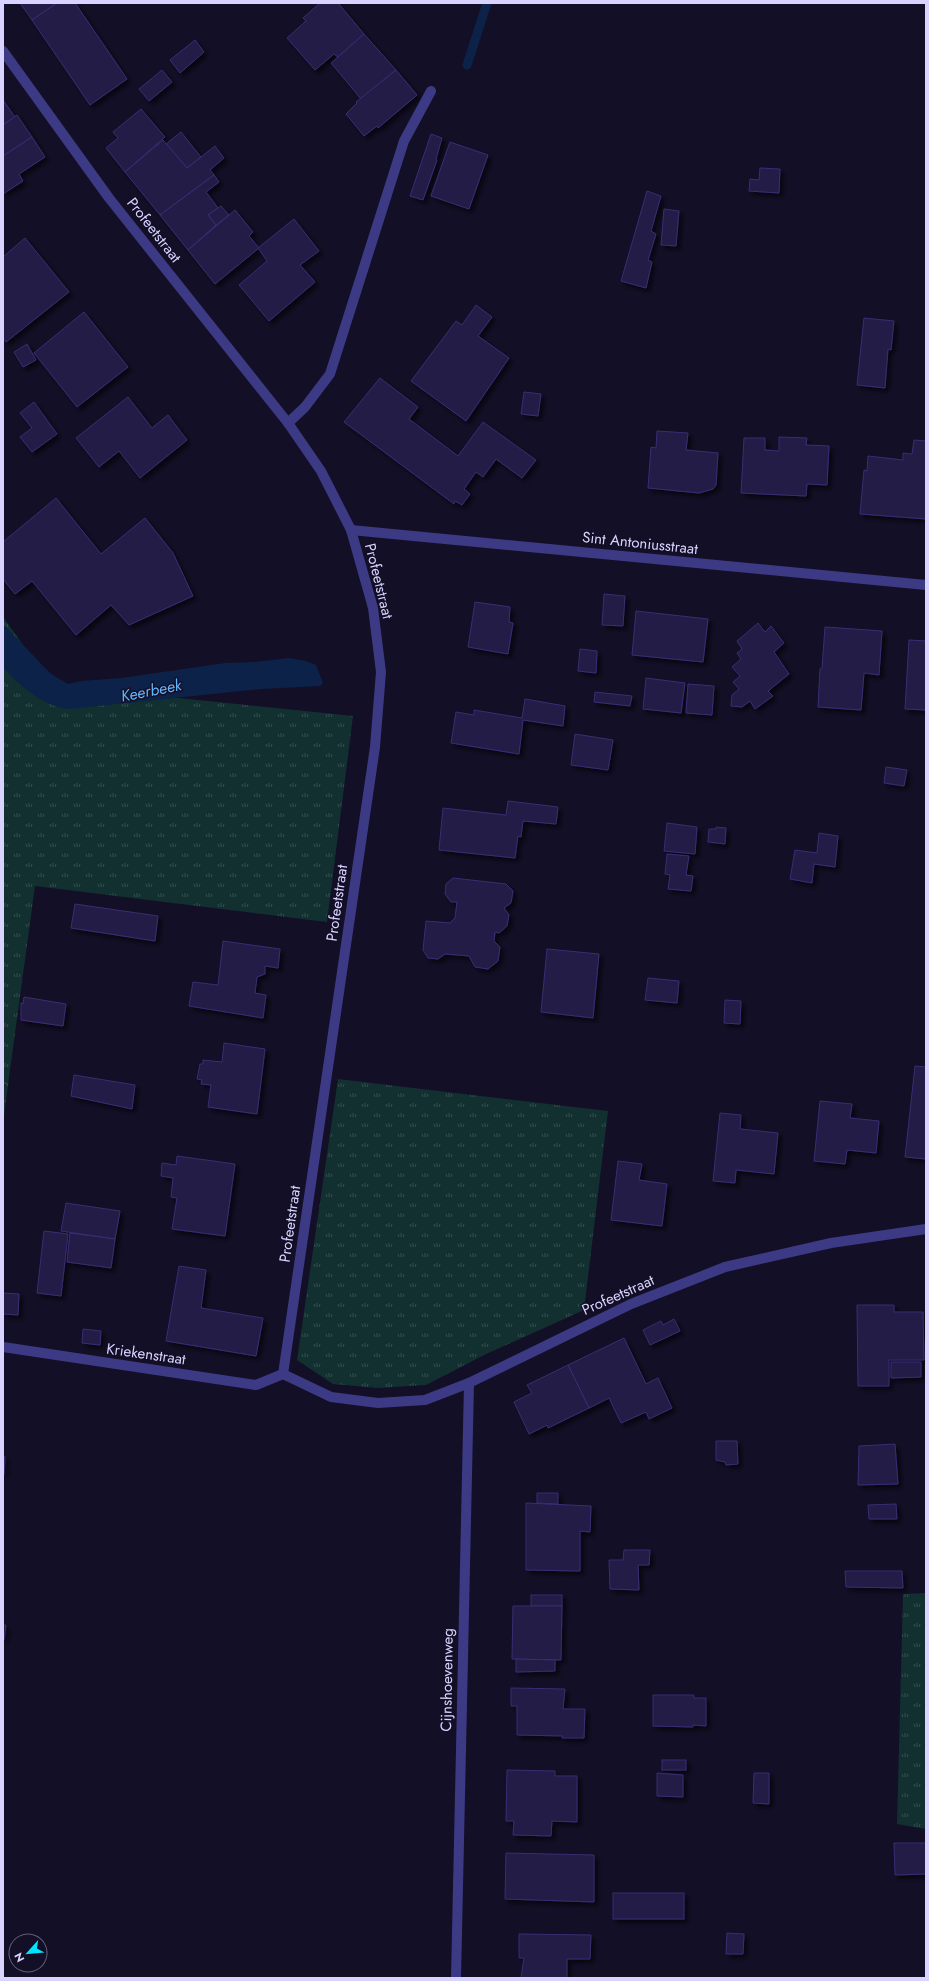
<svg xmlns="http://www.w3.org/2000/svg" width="929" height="1981" viewBox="0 0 929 1981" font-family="Jost,sans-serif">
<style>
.grass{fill:url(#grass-tufts)}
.forest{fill:url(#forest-crowns)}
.water{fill:#0c2248}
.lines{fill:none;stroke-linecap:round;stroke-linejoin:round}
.stream{stroke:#0c2248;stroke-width:9}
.building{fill:#241b47;stroke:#3b2d73;filter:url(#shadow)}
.minor{stroke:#3d3a85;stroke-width:10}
.labels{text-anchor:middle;stroke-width:3;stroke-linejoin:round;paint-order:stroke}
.street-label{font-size:15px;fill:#d9d4ff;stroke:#130f26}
.water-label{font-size:16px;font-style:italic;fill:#62b6ff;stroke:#130f26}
</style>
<defs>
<pattern id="grass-tufts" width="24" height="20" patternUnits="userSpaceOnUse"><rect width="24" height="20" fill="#12302f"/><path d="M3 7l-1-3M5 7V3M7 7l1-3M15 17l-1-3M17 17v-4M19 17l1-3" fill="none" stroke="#344d4e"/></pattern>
<pattern id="forest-crowns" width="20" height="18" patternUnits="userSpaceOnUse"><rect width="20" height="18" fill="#12302f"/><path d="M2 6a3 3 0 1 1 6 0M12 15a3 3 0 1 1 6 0" fill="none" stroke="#344d4e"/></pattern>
<filter id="shadow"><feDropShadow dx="3.5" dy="3.5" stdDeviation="2" flood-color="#0009"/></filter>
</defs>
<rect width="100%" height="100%" fill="#130f26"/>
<!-- grass -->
<g class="grass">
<path d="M3 617 52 685 353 716 327 922 35 886 10 1070 3 1069Z"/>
<path d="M338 1079 608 1111 584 1310 484 1355 426 1385 378 1388 333 1384 297 1360Z"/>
<path d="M926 1593V1829L897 1824 903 1594Z"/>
</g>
<!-- forest -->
<path class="forest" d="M3 1069 10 1070 3 1124Z"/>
<!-- water -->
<path class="water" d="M3 624 51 674 68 684 80 681 121 678 225 663 254 662 289 658 306 661 316 665 323 683 320 686 262 689 69 709C42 706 20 686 3 667Z"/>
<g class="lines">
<!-- stream -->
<path class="stream" d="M467 65 487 3"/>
</g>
<!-- building -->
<g class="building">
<path d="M20 3H57L32 20Z"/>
<path d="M57 3H75L127 79 90 105 32 20Z"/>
<path d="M320 3H338L364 34 338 57 334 54 315 70 287 38 306 21 303 18Z"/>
<path d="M364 34 396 70 361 99 331 63Z"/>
<path d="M195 40 204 52 180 73 170 60Z"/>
<path d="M162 70 172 82 149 101 139 89Z"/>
<path d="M396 70 417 95 378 128 377 126 364 136 346 114 357 103 356 102Z"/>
<path d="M3 100 15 117 3 125Z"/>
<path d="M141 109 165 137 125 172 106 148 118 138 113 132Z"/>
<path d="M17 115 32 137 3 156V125Z"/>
<path d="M181 132 201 157 187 168 166 144Z"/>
<path d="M431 134 442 138 436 159 437 160 423 200 410 196Z"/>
<path d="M32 137 45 157 19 174 23 181 3 194V156Z"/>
<path d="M163 140 187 168 215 146 224 158 210 170 214 175 160 215 125 172Z"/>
<path d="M450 142 488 155 469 209 431 196Z"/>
<path d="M760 168 780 169 779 193 749 191 750 179 759 180Z"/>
<path d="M214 175 219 182 206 192 218 208 208 215 216 225 188 250 160 215Z"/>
<path d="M647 191 661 196 651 231 656 234 648 260 652 262 646 288 621 281Z"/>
<path d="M221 206 229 215 216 225 208 215Z"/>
<path d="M664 209 679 211 676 246 661 245Z"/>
<path d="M235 210 253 232 249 236 259 248 215 284 188 250Z"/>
<path d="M294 219 319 251 300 265 315 282 269 321 239 285 267 261 258 248Z"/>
<path d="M25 238 69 292 6 342 3 338V257Z"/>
<path d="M476 305 492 317 478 336 509 358 466 421 411 381 456 321 462 325Z"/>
<path d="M84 312 128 367 77 407 34 353Z"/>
<path d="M864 318 894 321 891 350 888 349 885 388 857 385Z"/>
<path d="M27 344 36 360 23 367 14 352Z"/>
<path d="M380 378 418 407 409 419 458 456 483 422 536 460 522 478 496 459 483 477 476 472 464 489 470 494 462 505 455 501 454 504 344 422Z"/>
<path d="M524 392 541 394 538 416 521 414Z"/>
<path d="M128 397 152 428 168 415 187 440 140 478 119 451 99 467 76 438Z"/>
<path d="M34 402 57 434 32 452 20 437 32 428 20 413Z"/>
<path d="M657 431 688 433 686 450 718 453 716 485 713 489 699 493 648 488 651 447 656 448Z"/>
<path d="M779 437 807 438 806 445 829 446 827 485 807 484 806 496 741 493 744 438H765V450L779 451Z"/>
<path d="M914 440 926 441V519L860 514 864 470 867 471 868 456 903 460V453L912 454Z"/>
<path d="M56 498 101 554 145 518 173 553 193 596 129 625 111 605 76 635 32 581 15 594 3 579V542Z"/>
<path d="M604 594 625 596 623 626 602 625Z"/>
<path d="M475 602 510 607 509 622 513 623 508 654 468 647Z"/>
<path d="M636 611 708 619 703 662 632 655Z"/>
<path d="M758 623 765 632 771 626 784 643 774 652 789 674 768 691 773 696 755 709 750 701 742 707 731 706 732 695 739 689 733 682 740 676 732 667 741 659 737 653 742 649 737 641Z"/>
<path d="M825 627 882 631 879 675 864 673 861 710 818 707 820 669 822 668Z"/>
<path d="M909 640 926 641V710L905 709Z"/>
<path d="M580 649 597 651 596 673 578 671Z"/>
<path d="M646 678 685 683 681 713 643 709Z"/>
<path d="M688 684 714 686 712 715 686 713Z"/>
<path d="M595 692 632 696 630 706 594 702Z"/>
<path d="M525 699 565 706 563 726 523 720 519 754 451 743 456 712 474 715V710L522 718Z"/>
<path d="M575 734 613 740 608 770 571 765Z"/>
<path d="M886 767 907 770 904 786 884 783Z"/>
<path d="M508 801 558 807 556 824 523 821 521 837 518 836 515 858 439 850 443 808 506 815Z"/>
<path d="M667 823 697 827 695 854 664 851Z"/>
<path d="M716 827 726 828 725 844 708 842 709 829H716Z"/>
<path d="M819 833 838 836 835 867 814 864 812 883 790 879 795 850 817 853Z"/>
<path d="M667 854 689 856 686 875 693 876 691 891 668 889 670 875 665 874Z"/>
<path d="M453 878 506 884 513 891 511 903 504 908 509 915 507 926 499 933 495 932 494 941 500 947 498 961 488 969 475 967 469 956 445 954 438 959 428 958 423 950 426 921 450 923 455 918 457 902H451L445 894 446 884Z"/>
<path d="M75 904 158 916 155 941 71 928Z"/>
<path d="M223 941 280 949 278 968 265 966V974L257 977 255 993 266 995 263 1018 189 1006 193 982 218 985Z"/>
<path d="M547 949 599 954 593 1018 541 1012Z"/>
<path d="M648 978 679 981 677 1003 645 1000Z"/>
<path d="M24 997 66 1004 63 1026 21 1020V1003L23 1004Z"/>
<path d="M725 1000 741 1001 740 1024 724 1023Z"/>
<path d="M224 1043 265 1049 257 1114 208 1107 211 1085 201 1084 202 1080 197 1079 200 1064H203V1060L222 1062Z"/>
<path d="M915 1066 926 1067V1159L905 1157Z"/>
<path d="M74 1075 135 1085 132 1109 71 1096Z"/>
<path d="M820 1101 852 1104 850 1118 879 1121 876 1153 847 1150 845 1164 814 1161Z"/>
<path d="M720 1113 741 1115 740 1129 778 1133 774 1174 736 1170 735 1183 713 1181Z"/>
<path d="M177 1156 235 1164 225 1236 172 1229 177 1198 171 1197 173 1178 161 1176 162 1163 176 1165Z"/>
<path d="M618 1161 642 1164 639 1180 667 1184 662 1226 611 1220Z"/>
<path d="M66 1203 120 1211 115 1239 61 1231Z"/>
<path d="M44 1231 68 1234 61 1296 37 1293Z"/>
<path d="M70 1233 115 1239 111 1268 67 1262Z"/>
<path d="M179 1266 206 1270 201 1308 263 1318 256 1356 166 1341Z"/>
<path d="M3 1293 19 1294 18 1315 3 1314Z"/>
<path d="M857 1305H894V1312H923L924 1360H889V1386H858Z"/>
<path d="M674 1319 680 1331 650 1345 643 1330 661 1321 663 1325Z"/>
<path d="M83 1329 101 1331 100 1345 82 1343Z"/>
<path d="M624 1338 646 1384 658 1378 672 1408 649 1419 646 1412 621 1423 609 1398 589 1408 568 1365Z"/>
<path d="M891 1362H921V1377L891 1378Z"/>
<path d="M568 1365 589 1408 548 1428 547 1425 529 1434 514 1402 532 1393 527 1385Z"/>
<path d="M716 1441H737L738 1464 726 1465 725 1462 716 1460Z"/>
<path d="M895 1444 898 1484 858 1485 859 1446Z"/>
<path d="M3 1456 5 1457 4 1475H3Z"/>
<path d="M537 1493H558V1504L537 1503Z"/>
<path d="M526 1503 591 1506 590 1532 580 1531V1571L526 1570Z"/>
<path d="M896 1504 897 1519H869L868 1505Z"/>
<path d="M624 1550H650L649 1565H638L639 1590 610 1589 609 1560H623Z"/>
<path d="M845 1571H902L903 1588 846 1587Z"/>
<rect x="531" y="1595" width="31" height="11"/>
<path d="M513 1606H562L561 1660 512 1659Z"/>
<path d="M3 1625H6L4 1640H3Z"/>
<path d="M516 1659 555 1660V1671L516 1672Z"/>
<path d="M511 1688 565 1689 563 1709H585L584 1738H562L563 1736 517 1735V1706H511Z"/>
<path d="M653 1695H694V1698H706V1726L693 1725V1727L653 1726Z"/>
<rect x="662" y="1760" width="24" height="10"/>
<path d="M507 1770 555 1771V1776H577V1822L552 1821 551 1836 513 1835 514 1821H506Z"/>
<path d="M657 1773 683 1775V1797L657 1796Z"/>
<path d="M754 1773H769V1804L753 1803Z"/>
<path d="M894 1843H926V1874L895 1875Z"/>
<path d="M506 1853 594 1855V1902L505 1899Z"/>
<rect x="613" y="1893" width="71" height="26"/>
<path d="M727 1933 744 1934 743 1954H726Z"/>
<path d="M519 1934 591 1935 590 1959H567V1978H521L524 1958H519Z"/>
</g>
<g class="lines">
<!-- minor -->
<g class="minor">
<path d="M3 51 109 198 288 423 321 471 351 530 373 608 381 672 375 747 283 1374"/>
<path d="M288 423 305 407 330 374 404 141 431 91"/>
<path d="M351 530 926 585"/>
<path d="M3 1347 256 1385 283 1374"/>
<path d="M283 1374 331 1397 378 1403 425 1400 469 1383 631 1304 725 1267 831 1243 926 1229"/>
<path d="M456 1978 469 1383"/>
</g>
</g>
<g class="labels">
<!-- street labels -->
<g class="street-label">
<text transform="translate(154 230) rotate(52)" y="5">Profeetstraat</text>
<text transform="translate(640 543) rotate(6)" y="5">Sint Antoniusstraat</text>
<text transform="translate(379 581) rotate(76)" y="5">Profeetstraat</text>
<text transform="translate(337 903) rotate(-82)" y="5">Profeetstraat</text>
<text transform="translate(290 1224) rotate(-82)" y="5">Profeetstraat</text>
<text transform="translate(618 1295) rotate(-24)" y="5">Profeetstraat</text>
<text transform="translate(146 1354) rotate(8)" y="5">Kriekenstraat</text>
<text transform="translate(447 1680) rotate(-89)" y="5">Cijnshoevenweg</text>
</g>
<!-- water labels -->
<g class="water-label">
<text transform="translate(151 690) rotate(-11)" y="6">Keerbeek</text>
</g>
</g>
<!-- border -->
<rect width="929" height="1981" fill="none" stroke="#d9d4ff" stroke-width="8"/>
<!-- north arrow -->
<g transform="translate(28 1953) rotate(243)"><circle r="19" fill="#130f26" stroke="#625e7d"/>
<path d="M0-3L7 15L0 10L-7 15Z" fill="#00e5ff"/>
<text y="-6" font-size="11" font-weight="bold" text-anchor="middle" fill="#d9d4ff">N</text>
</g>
</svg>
